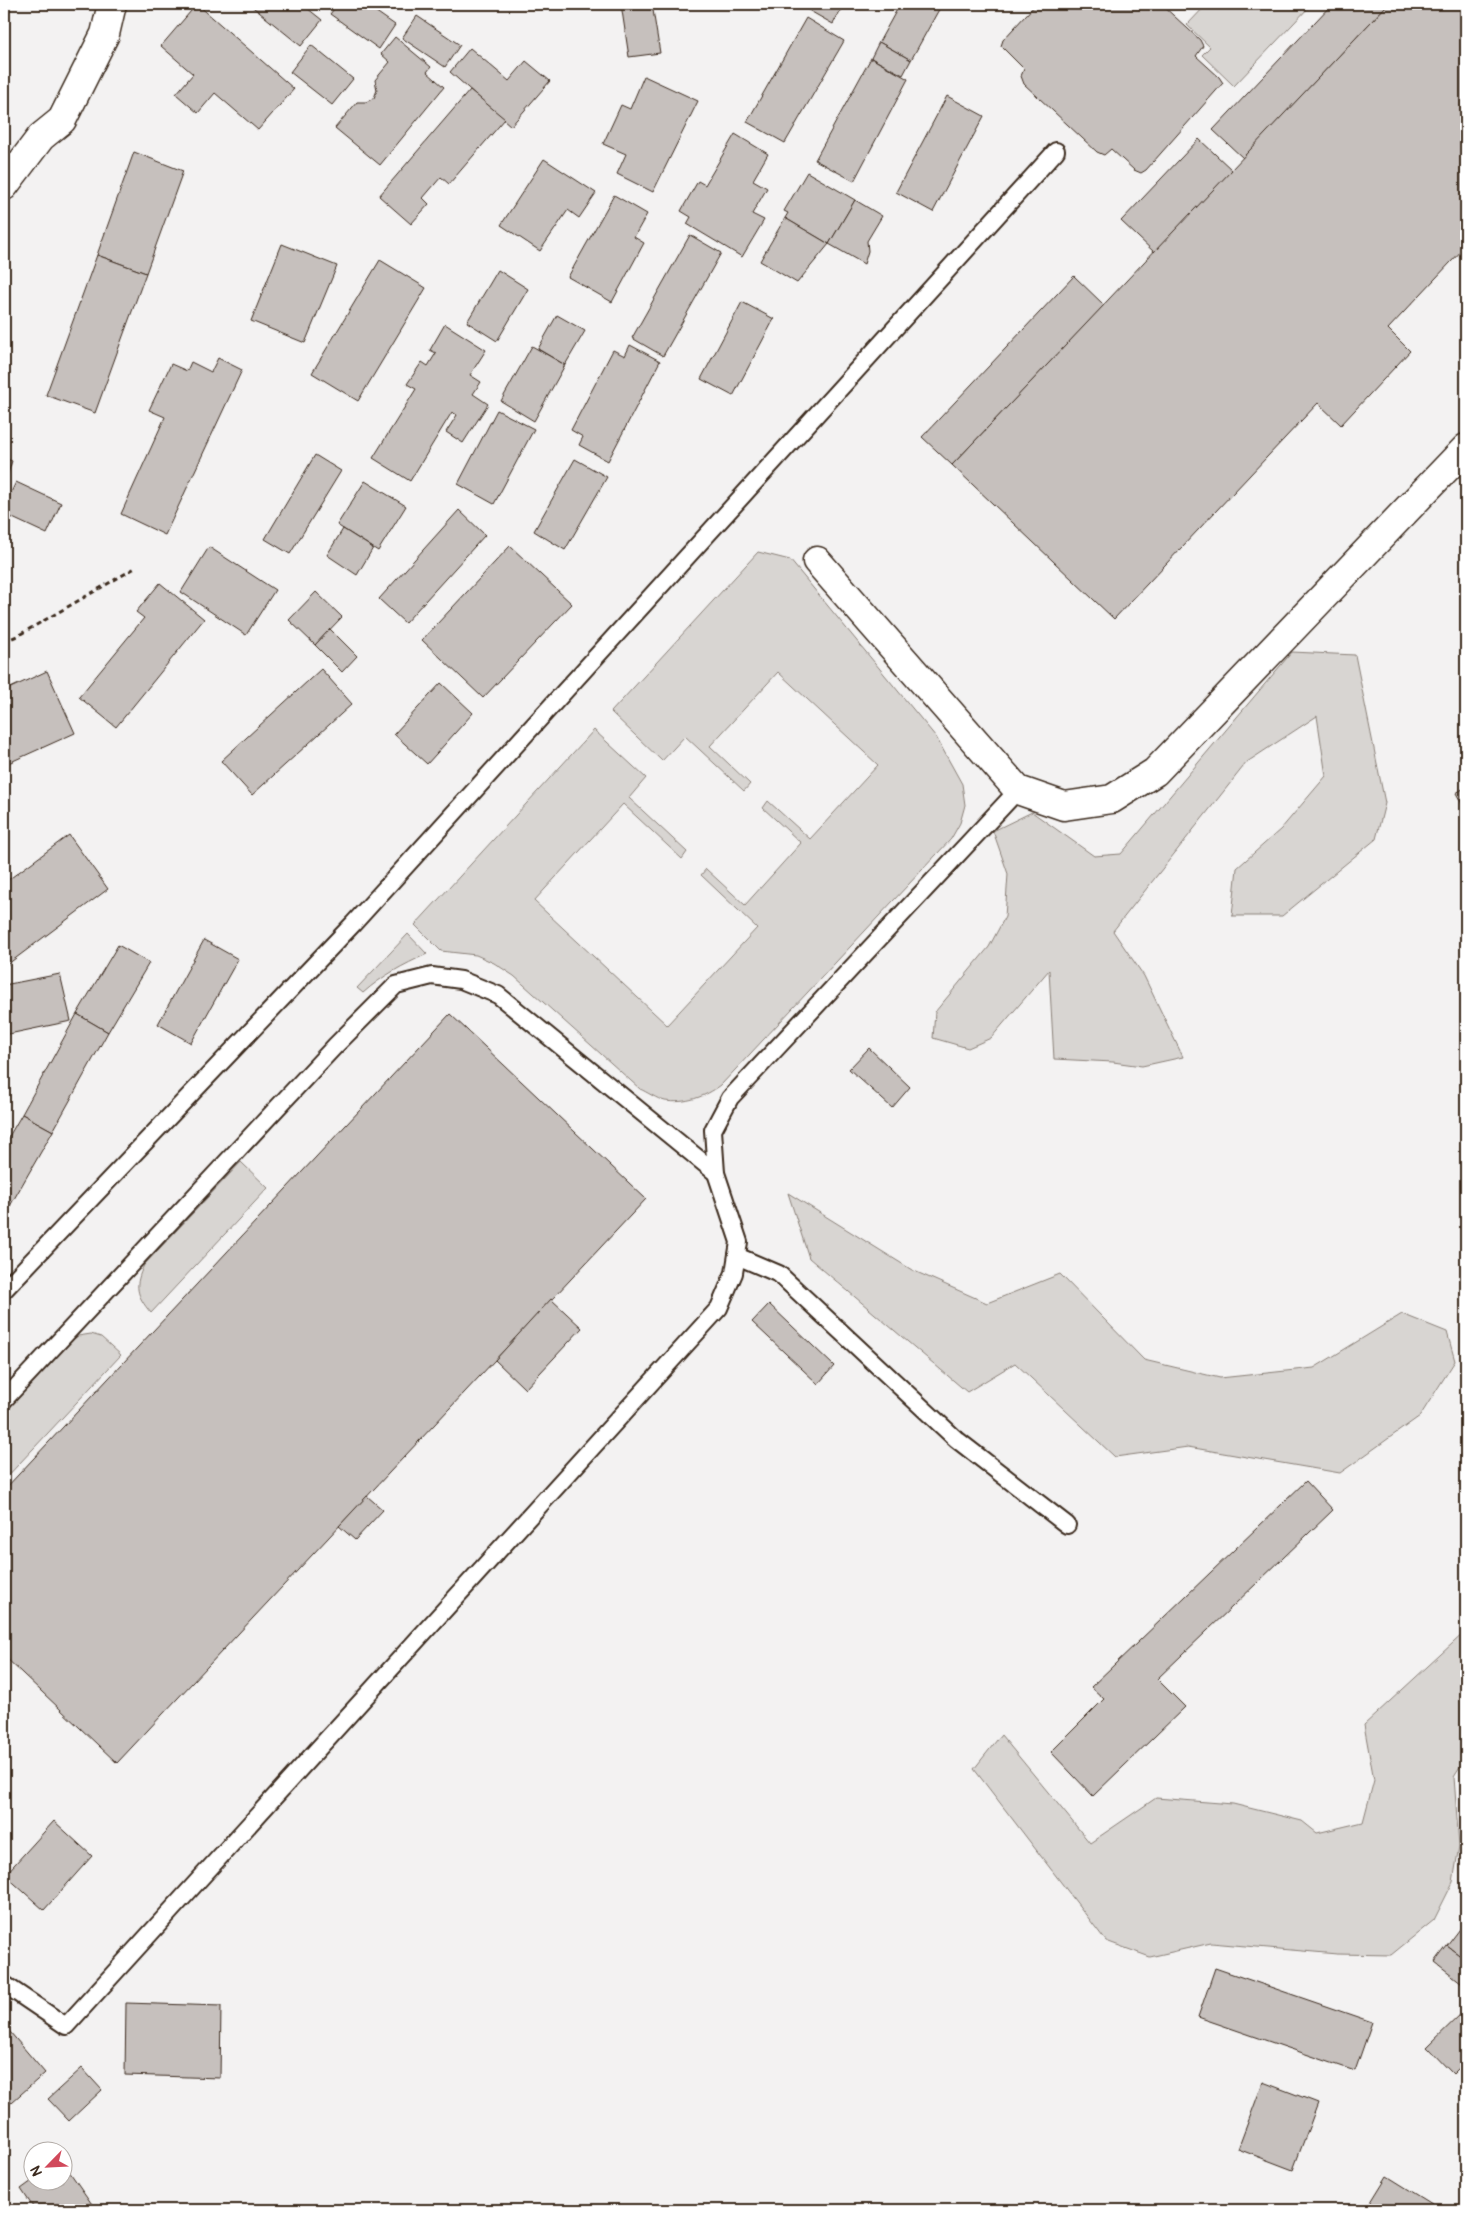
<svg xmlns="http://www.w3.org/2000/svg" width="1470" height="2214" viewBox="0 0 1470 2214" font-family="Pangolin,sans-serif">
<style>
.green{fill:#d8d5d2;stroke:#8a8078}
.building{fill:#c6c0bd;stroke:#3b2a1e}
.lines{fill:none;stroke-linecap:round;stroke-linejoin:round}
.service-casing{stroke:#3b2a1e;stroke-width:20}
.minor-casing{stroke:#3b2a1e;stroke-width:31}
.path{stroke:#3b2a1e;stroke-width:3;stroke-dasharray:5 4;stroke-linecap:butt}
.service{stroke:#fff;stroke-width:16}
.minor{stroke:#fff;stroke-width:28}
</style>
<rect width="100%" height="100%" fill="#f3f2f2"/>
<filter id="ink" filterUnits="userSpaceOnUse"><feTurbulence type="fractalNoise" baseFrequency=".02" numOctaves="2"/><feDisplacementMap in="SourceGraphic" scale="10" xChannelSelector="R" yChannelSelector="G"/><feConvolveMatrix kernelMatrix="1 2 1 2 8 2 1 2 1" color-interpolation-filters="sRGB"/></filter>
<g filter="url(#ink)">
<!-- green -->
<g class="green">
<path d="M1207 4H1312L1234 86 1202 55 1210 47 1187 25Z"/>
<path d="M758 552 790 560 936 737 962 784 965 805 960 823 951 839 721 1085C705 1097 685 1104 665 1101 657 1099 647 1092 640 1089L514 976 494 963 476 955 441 951 415 925 594 730 646 778 629 798 687 852 682 859 623 804 534 901 667 1025 757 928 701 875 706 869 745 905 801 843 763 808 768 801 810 839 878 765 778 672 710 746 750 784 744 791 685 736 662 761 611 712Z"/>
<path d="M1292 652 1355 655 1385 803 1376 839 1282 916H1232L1237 868 1281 829 1326 776 1317 716 1247 762 1113 931 1144 976 1183 1057 1142 1066 1113 1062 1054 1059 1049 970 991 1038 968 1048 933 1038 935 1012 989 947 1005 917 1008 874 993 831 1032 812 1094 856 1121 854Z"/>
<path d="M408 934 427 954C403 965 382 976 363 993L357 988Z"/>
<path d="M241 1162 268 1188 151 1313C136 1295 134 1286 144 1265Z"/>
<path d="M788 1193 912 1270 987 1303 1060 1274 1144 1360 1220 1378 1314 1368 1402 1314 1447 1332 1455 1361 1420 1416 1340 1473 1188 1447 1115 1457 1015 1363 967 1392 809 1258Z"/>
<path d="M91 1334 101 1337 121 1355 4 1480V1410L65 1345 78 1336Z"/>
<path d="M1466 1631V1758L1454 1777 1459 1846 1453 1882 1434 1920 1391 1955 1337 1954 1211 1943 1150 1957 1106 1941 974 1769 1001 1735 1090 1843 1156 1798 1233 1804 1302 1821 1317 1833 1363 1822 1374 1780 1364 1725Z"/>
</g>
<!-- building -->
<g class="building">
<path d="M197 4 294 89 258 130 215 93 198 113 176 94 193 74 161 46Z"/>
<path d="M249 4H302L322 20 301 46Z"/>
<path d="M338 4H365L395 25 379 49 330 14Z"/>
<path d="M621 4H652L660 53 629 57Z"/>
<path d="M805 4H844L833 24 803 7Z"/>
<path d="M900 4H942L911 60 879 42Z"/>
<path d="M1036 4H1161L1200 40 1203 46 1196 56 1219 77 1223 83 1146 170 1141 173 1134 170 1111 149 1104 155 1097 152 1024 84 1021 76 1024 69 1001 46 1003 40Z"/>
<path d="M1332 4H1388L1243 158 1213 130Z"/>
<path d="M1388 4H1466V246L1388 329 1410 351 1341 425 1318 403 1114 619 952 465Z"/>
<path d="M417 16 460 45 445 67 402 38Z"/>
<path d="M806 18 844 41 785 143 747 122Z"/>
<path d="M395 37 431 67 427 72 444 87 380 165 335 128 357 102H366L374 98 377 90 375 80 390 62 381 54Z"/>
<path d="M879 42 911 60 903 75 871 58Z"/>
<path d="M311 45 353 79 332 105 290 72Z"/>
<path d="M470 48 509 81 526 61 550 81 511 126 450 72Z"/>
<path d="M871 58 908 79 854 181 815 160Z"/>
<path d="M644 76 698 101 653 192 617 174 626 154 603 144 621 105 630 109Z"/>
<path d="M470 90 505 119 449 184 441 177 423 198 429 204 411 224 379 196Z"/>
<path d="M947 96 984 116 933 212 896 192Z"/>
<path d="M735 134 768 154 753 180 767 188 752 214 764 220 742 257 687 224 691 217 681 211 698 181 705 185Z"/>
<path d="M1199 139 1232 170 1154 252 1121 221Z"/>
<path d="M134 152 183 171 146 273 97 255Z"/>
<path d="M544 159 596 193 579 218 568 210 540 251 501 225Z"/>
<path d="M807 172 855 200 829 244 785 218 788 213 784 211Z"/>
<path d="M614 195 647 214 634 237 644 243 612 302 568 277Z"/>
<path d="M855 200 882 216 867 241 868 251 864 264 829 244Z"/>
<path d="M785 218 829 244 797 283 760 261Z"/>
<path d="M690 235 721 253 663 356 632 338Z"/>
<path d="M282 244 337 266 305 343 251 321Z"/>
<path d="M97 255 146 273 95 413 46 395Z"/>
<path d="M380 260 426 288 358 401 312 373Z"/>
<path d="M498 270 528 289 497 341 467 322Z"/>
<path d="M1074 276 1104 305 952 465 922 437Z"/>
<path d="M742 302 774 319 733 396 701 379Z"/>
<path d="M557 315 585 331 565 365 538 349Z"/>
<path d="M445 324 486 350 470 375 481 382 473 394 488 404 463 443 446 432 457 415 452 412 410 481 373 458 416 389 407 384 422 362 428 366 436 353 430 350Z"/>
<path d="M630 345 660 361 608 461 579 445 583 437 571 430 613 350 625 356Z"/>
<path d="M532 346 565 365 534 421 501 401Z"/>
<path d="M218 358 242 370 165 535 121 514 165 417 149 410 171 364 187 371 191 362 211 372Z"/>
<path d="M497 410 534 429 494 504 458 484Z"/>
<path d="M315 455 341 471 290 554 265 539Z"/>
<path d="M4 458 12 461 4 486Z"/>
<path d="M575 459 607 477 565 550 534 531Z"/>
<path d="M365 481 406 506 378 551 337 525Z"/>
<path d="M16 482 61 503 47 534 4 514V507Z"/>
<path d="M459 510 485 535 405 623 379 599Z"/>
<path d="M343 529 373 548 357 575 327 555Z"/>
<path d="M510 546 572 604 483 698 422 640Z"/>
<path d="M209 547 275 590 246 635 181 592Z"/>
<path d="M160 583 204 619 116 727 79 697 144 618 136 612Z"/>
<path d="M316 592 342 617 315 645 289 620Z"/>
<path d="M330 629 357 656 342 672 315 645Z"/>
<path d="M321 669 352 704 252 795 221 761Z"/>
<path d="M47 671 75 733 4 765V691Z"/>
<path d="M441 683 473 713 427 764 394 734Z"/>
<path d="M1466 787V811L1456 793Z"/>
<path d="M69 835 108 889 4 967V883Z"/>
<path d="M204 940 238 959 191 1043 158 1024Z"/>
<path d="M118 945 149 963 108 1032 77 1014Z"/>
<path d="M60 974 71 1021 4 1035V985Z"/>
<path d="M77 1014 108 1032 53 1131 22 1114Z"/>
<path d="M450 1014 646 1199 117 1763 4 1656V1490Z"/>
<path d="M869 1048 910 1087 892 1108 849 1069Z"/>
<path d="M22 1114 53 1131 10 1206 4 1202V1145Z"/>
<path d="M551 1299 582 1328 525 1389 495 1360Z"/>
<path d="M769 1304 834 1366 818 1384 752 1322Z"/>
<path d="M1306 1481 1333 1510 1157 1679 1185 1707 1093 1796 1051 1752 1104 1699 1091 1687Z"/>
<path d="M367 1496 383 1510 355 1540 339 1526Z"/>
<path d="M54 1821 92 1856 44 1910 5 1875Z"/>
<path d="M1466 1921V1960L1447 1946Z"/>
<path d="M1447 1946 1466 1960V1986L1435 1962Z"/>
<path d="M1215 1968 1372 2022 1355 2071 1198 2017Z"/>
<path d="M126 2003 221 2006 220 2078 125 2075Z"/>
<path d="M1466 2009V2061L1453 2074 1427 2047Z"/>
<path d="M4 2025 45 2073 4 2109Z"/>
<path d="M82 2068 102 2090 69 2121 48 2099Z"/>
<path d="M1263 2082 1318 2103 1293 2170 1238 2149Z"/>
<path d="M62 2161 96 2210H35L21 2189 32 2181 62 2182Z"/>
<path d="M1387 2176 1432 2204 1428 2210H1366Z"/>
</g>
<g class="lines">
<defs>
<g id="service">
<path d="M737 1256 779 1274 956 1439 1067 1525"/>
<path d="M4 1290 353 924 1056 151"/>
<path d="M4 1400 335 1046 396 985 432 976 461 980 498 995 716 1173"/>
<path d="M4 1984 66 2026 719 1308 734 1273 739 1242 716 1173 713 1130 730 1098 1018 790"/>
</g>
<g id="minor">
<path d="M4 186 41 137 62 120 105 34 112 4"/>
<path d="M817 561 1018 790 1064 806 1112 799 1155 772 1466 448"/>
</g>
</defs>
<!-- service casing -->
<use href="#service" class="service-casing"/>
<!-- minor casing -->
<use href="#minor" class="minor-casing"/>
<!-- path -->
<path class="path" d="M4 642 19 635 135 568"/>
<!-- service -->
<use href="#service" class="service"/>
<!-- minor -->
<use href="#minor" class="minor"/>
</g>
</g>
<!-- margin -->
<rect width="1470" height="2214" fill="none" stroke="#fff" stroke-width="20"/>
<rect x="10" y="10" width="1450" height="2194" fill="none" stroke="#3b2a1e" stroke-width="2" filter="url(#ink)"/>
<!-- north arrow -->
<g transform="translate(48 2166) rotate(246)"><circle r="24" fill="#ffffff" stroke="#b1aaa5"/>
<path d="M0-4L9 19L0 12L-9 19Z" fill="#d1495b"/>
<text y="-8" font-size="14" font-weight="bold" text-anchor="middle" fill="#3b2a1e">N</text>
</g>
</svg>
